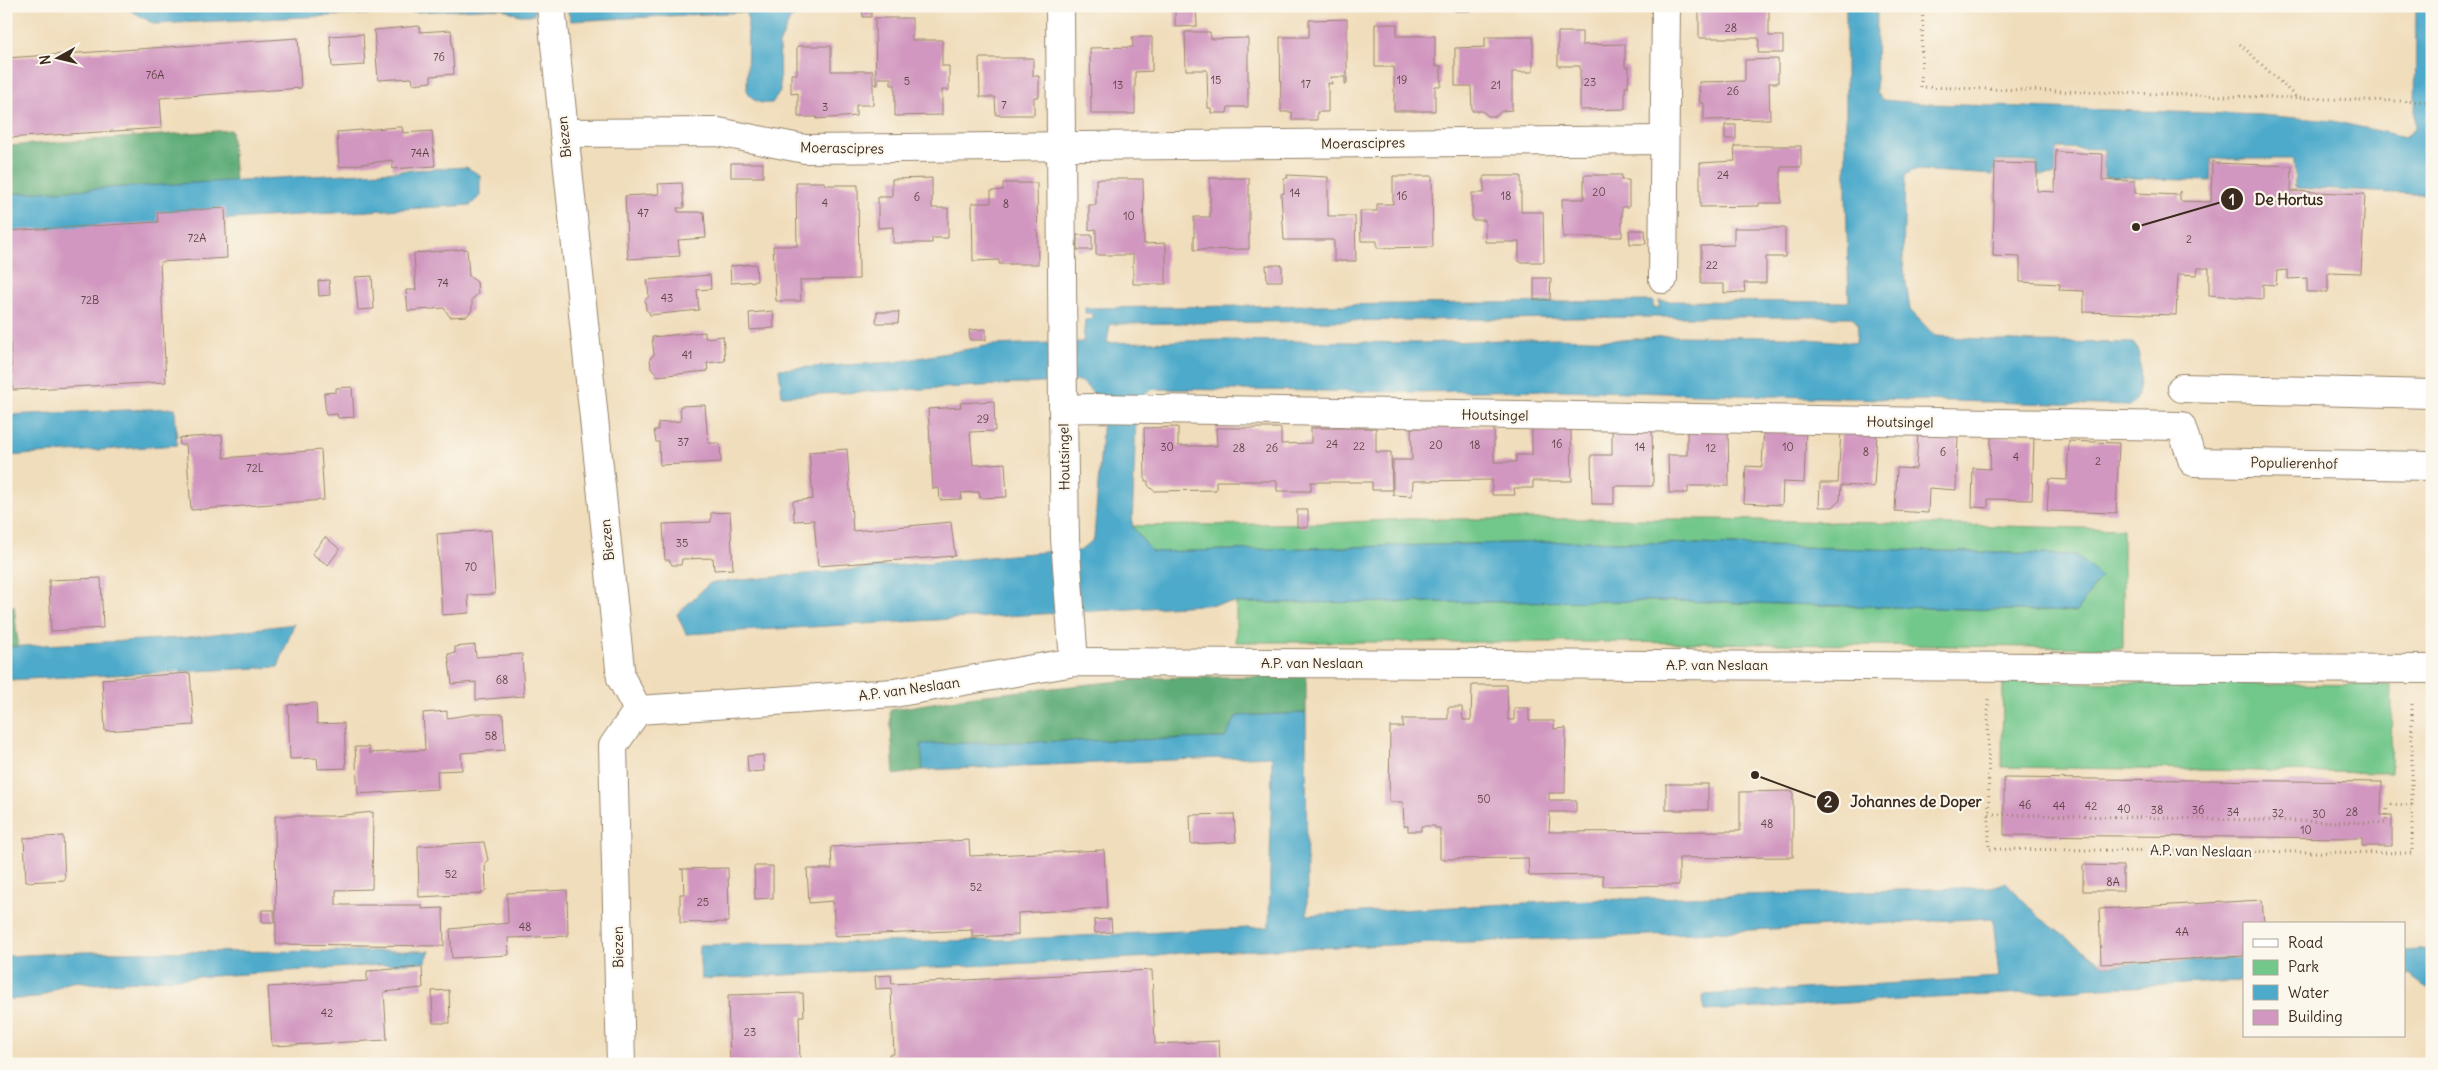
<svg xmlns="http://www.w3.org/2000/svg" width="2438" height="1070" viewBox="0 0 2438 1070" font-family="Delius,sans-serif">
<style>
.green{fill:#72c78b;stroke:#567854}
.forest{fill:#5dac77;stroke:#4c6b4a}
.water{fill:#4daacb;stroke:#446a74;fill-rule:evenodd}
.building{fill:#d197c0}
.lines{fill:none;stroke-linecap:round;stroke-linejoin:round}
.street-casing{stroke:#96846c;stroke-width:30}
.path{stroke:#96846c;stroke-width:3;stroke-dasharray:1 4;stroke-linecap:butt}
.street{stroke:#fff;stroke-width:28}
.labels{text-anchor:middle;stroke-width:4.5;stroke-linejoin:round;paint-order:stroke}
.number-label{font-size:11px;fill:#604546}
.street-label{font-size:14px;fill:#3b2a1e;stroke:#fbf7ec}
.leader{fill:none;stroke:#3b2a1e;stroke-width:2}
.callout-dot{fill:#3b2a1e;stroke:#fbf7ec;stroke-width:2}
.mark-label{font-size:15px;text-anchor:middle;font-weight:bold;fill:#fff}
.callout-label{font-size:15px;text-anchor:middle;font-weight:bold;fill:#3b2a1e;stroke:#fbf7ec;stroke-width:4.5;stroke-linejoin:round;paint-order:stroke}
</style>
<rect width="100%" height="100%" fill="#fbf7ec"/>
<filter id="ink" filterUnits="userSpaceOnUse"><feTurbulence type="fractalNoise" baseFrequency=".02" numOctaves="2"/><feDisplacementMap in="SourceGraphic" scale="10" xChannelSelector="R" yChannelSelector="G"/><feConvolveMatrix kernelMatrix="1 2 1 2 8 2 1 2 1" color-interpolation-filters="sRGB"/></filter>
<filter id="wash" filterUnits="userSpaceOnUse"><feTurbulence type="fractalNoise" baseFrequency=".0096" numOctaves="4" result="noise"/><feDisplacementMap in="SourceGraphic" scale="20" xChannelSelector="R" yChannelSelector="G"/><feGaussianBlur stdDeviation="1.12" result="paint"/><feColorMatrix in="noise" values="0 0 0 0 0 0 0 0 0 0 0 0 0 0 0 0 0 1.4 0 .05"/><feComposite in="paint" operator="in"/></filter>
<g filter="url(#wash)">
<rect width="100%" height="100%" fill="#f0ddbb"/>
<!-- green -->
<g class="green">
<path d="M1406 519H1712L2123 529V648L1607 642H1236V603L1674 601 2076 612V555L1590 541 1152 552 1132 526 1334 523Z"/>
<path d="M2003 682 2392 685 2391 773 2002 767Z"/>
</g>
<!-- forest -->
<g class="forest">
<path d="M231 130 235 181 6 194V146Z"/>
<path d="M6 606H14L18 646 6 647Z"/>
<path d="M1306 676V713L1237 716 1225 738 922 744 923 770 894 775 890 710 975 696 1150 678Z"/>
</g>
<!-- water -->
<g class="water">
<path d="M123 6H536L534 15H519L501 8 154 24Z"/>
<path d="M566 6H829L811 8 790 19 779 45 780 92 772 103C759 104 753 102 747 90L748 19 745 12 571 21Z"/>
<path d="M1846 6H1877L1876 93 1883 100 1931 104 2261 115 2333 121 2405 137 2415 129 2416 11 2413 6H2432V193L2415 194 2295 188 2294 159H2211L2210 181 2104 177V149L2057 148 2055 175 2038 176 2037 162 1996 161 1993 175 1917 170 1911 171 1905 176 1903 262 1910 310 1935 336 2030 342 2133 343C2144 352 2143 399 2130 406L1557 390 1409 392 1153 389 1136 400 1101 401 1081 381 782 396 779 369 896 362 992 345 1083 342 1085 320 1092 319V313H1085V308L1646 301H1653V307L1659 308V301L1849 302 1846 195ZM1646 317H1852L1858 324 1856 343 1786 337 1668 336 1622 340 1557 338 1420 343 1222 340 1107 343 1110 324Z"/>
<path d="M466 167 480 175V196L471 205 6 232V194Z"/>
<path d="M175 408 177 445 6 456V415Z"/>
<path d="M1103 418 1136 419 1132 526 1152 552 1590 541 2076 555 2101 577 2076 612 1674 601 1236 603 686 634 677 614 710 583 1054 551H1080L1094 539Z"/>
<path d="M294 624 278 667 6 680V647L182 638Z"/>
<path d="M1306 713 1307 915 1563 901 1992 887 2006 882 2039 917 2103 965 2244 958V981C2207 982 2170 985 2132 987 2114 988 2096 987 2078 990L1704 1011 1703 995 1999 977 1993 918 1650 935 1179 953 1152 957 701 979 699 945 997 940 1269 927 1272 756 923 770 921 744 1225 738 1237 716Z"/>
<path d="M2432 949V991L2410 975H2404V951Z"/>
<path d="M430 951 425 962 93 984C63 975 58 993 34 998 25 999 15 999 6 999V956L84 952Z"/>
</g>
<g id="blocks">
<!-- building -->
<g class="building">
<path d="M862 6H871V17H863Z"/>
<path d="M1175 6H1196L1197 26 1175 27Z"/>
<path d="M1455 6H1470L1471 11H1455Z"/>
<path d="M1699 6H1769V36H1783V53H1758L1759 38H1699Z"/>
<path d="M875 18H912V40H942V66H949V90H942V115L895 116V85H891V78H878V85H876Z"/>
<path d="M1347 19V84H1345V77H1331L1332 84 1328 83V112H1317V120H1292V112H1281L1280 37H1309V20Z"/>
<path d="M1375 24H1397V36H1435V66H1441V86H1435V111H1394V67H1375Z"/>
<path d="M419 26 420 32 451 30 454 74 431 76V82L413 84 412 78 378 80 374 30Z"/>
<path d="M1185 32H1210L1211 39 1248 38V107H1228L1227 113H1211V108H1208L1207 70H1186Z"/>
<path d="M1558 32H1582V45L1625 44V67H1629L1628 87H1625V109L1580 110V66H1558Z"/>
<path d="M363 34 365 65 332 67 330 36Z"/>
<path d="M1132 37H1152V71L1135 72V114H1091L1090 48 1133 47Z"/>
<path d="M1485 37H1533V72H1512V110L1502 111 1496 116H1488L1482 111H1472L1471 86H1455V48L1485 47Z"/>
<path d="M298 38 301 88 160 98 162 128 6 138V58Z"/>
<path d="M797 46H831V71H873V105H856V116L816 119 817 117H798V93L791 94V74H797Z"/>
<path d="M979 58H1033V76H1039V97H1034V115H996L995 97H980Z"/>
<path d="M1778 59V83H1769L1770 119 1704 120V103H1700L1699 82 1745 81V60Z"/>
<rect x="1725" y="125" width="11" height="14"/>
<path d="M399 127H402L403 133 432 131 435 166 393 169 392 160 339 167 337 132Z"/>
<path d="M1734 146H1801V167H1781V203H1759V206L1700 207V163L1735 161Z"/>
<path d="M2056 149 2058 152 2103 154 2102 180 2133 181 2135 180V193L2178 195 2180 191V201L2211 202 2212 161H2214V163L2292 166 2291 191 2365 194 2361 273 2328 272V292H2307V278L2288 279V270L2277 271 2276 285 2263 284V299L2209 295V268H2198L2197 275 2178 274 2176 315 2084 312V291L2059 290 2060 284 2020 282V257L1993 256 1995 163 2037 164V191L2055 192Z"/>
<rect x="731" y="163" width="32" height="14"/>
<path d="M1287 175 1328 177V216H1355L1356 261H1334V240H1284L1281 194 1284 193V178H1288Z"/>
<path d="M1584 175H1622L1621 180H1629V207H1622V237H1563L1562 199H1584Z"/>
<path d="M1393 176H1432L1433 247 1377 248V241H1361L1360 211H1377V204H1393Z"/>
<path d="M1484 176H1521V212H1543L1544 262H1519V242H1485V220H1472V193H1484Z"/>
<path d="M932 178V208H948V238H932V243H893V227L878 228V197H892V179Z"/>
<path d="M1210 178H1249V249L1194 250V217H1210Z"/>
<path d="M1096 179H1143L1144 244 1166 243V284H1133V255H1096V229L1089 230V205H1096Z"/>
<path d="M796 182H824L825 185H858L859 279 800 280 801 301H776L773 246H797Z"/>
<path d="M682 183 684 208H677L678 212H704L706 238 678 240 680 256 628 259 625 196 659 194 658 184Z"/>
<path d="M1003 183H1037L1038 264H999V260L973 261 972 203H991V191L1003 190Z"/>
<path d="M225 208 227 258 160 262 166 382 13 390 6 280V231L158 222 157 212Z"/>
<path d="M1734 228H1785V257H1766V283H1744L1745 292 1724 293V284H1701V246L1734 245Z"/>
<path d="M1629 230H1645L1646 244H1630Z"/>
<rect x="1077" y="235" width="15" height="15"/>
<path d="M467 249 469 276 477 282 478 294 472 299V310L467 316 450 317 444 308 408 311 406 290H416L414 253Z"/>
<path d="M756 264 757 281 731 283 730 266Z"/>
<path d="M1266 265H1282V281H1267Z"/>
<path d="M710 275 711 289 697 290 699 310 650 315 649 312 646 310 645 300 649 296 647 280Z"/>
<path d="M372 276 374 309 358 310 355 277Z"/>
<path d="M1534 278H1551L1550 300H1534Z"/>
<path d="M329 280 330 295 319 296 318 281Z"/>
<path d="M773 311 774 328 750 330 749 313Z"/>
<path d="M877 312H899L898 323H876Z"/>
<path d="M986 329V340H970L969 330Z"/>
<path d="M705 332V338L723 336 725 361 707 363 708 371 656 376 655 371 651 369 650 358 654 355 652 337Z"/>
<path d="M352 387 354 417 338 418 337 414 326 415 324 393 336 392V388Z"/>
<path d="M994 401 995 431 970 432 973 465 1005 463 1007 497 980 498 979 492 961 493 962 499 940 500 939 488 933 489 928 409 961 407 960 403Z"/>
<path d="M705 405 708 443H720L721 462 660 465 659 442H656L654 430H658V423L681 421 680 406Z"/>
<path d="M1764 426 1806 428 1804 483 1783 482 1782 505 1744 503 1746 466 1762 467Z"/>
<path d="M1178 427V446H1217L1216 428H1281V444L1311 443V428H1376V452H1391L1392 490H1372V482H1311V491H1277V481H1216V490L1154 491 1148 485V481H1145L1144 428Z"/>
<path d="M1494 427V462H1516V455H1532V428H1571L1572 481H1533V488H1514L1515 495H1492V480L1413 481 1412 496 1393 495V460H1412L1411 428Z"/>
<path d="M1687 427H1728L1729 486H1688V493H1669L1668 455H1687Z"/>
<path d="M1612 428H1652L1653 486H1614V504H1592L1591 455H1612Z"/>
<path d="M1841 431 1877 432 1874 487 1841 485 1840 500 1833 507H1819L1820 483H1838Z"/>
<path d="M1918 434 1958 435 1956 490 1929 488 1928 513 1895 511 1897 468 1916 469Z"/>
<path d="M222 435 224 458 321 450 324 500 191 510 186 445H180L179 438Z"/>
<path d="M1991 437 2034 438 2032 500 1988 499V508L1972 507 1973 468 1990 469Z"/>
<path d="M2069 441 2119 443 2116 513 2047 511 2049 479 2067 480Z"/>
<path d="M847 449 853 531 951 522 955 556 818 566 814 520 794 521 793 501 813 499 809 452Z"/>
<rect x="1297" y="510" width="11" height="17"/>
<path d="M730 512 733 569 714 570 713 558 682 559 681 565H672L669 560H665L663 524 711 522V513Z"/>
<path d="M491 530 495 594 468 595 469 613 442 615 437 534Z"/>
<path d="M325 537 340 549 328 565 312 554Z"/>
<path d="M101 578 103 628 51 631 49 580Z"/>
<path d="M475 645 476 657 522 654 524 696 476 700V682L452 684 448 654 455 653V647Z"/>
<path d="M190 673 194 725 105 731 102 679Z"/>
<path d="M1472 685H1507L1508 720H1514V708H1529V721H1554V729L1566 728 1565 793H1549V800H1576V812H1550L1549 832 1740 831V792L1793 791V857L1679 858V885L1603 886V875L1529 876 1528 858 1440 859V828H1435V826H1421V831H1408V826H1404L1403 802H1389L1390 727H1403V719H1448V707H1462L1463 720H1471Z"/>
<path d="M316 703 317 724 344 723 346 768 318 769 317 758 290 759 288 705Z"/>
<path d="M447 711V718L473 714H503L505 750 461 753 462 770 437 771 438 789 358 794 355 747H369V753L425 750 423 713Z"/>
<path d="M763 755 764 771 748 772 747 756Z"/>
<path d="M2004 778 2382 782 2381 815H2392V846H2362V838L2004 835Z"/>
<rect x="1666" y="784" width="42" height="26"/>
<path d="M373 812 372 889 336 890V905H422V909L443 908 444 946 276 944 275 816H335Z"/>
<path d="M1234 814 1236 842 1191 844 1190 815Z"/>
<path d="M63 836 65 880 26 882 24 838Z"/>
<path d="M969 840 970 856 1104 850 1107 908 1018 913V935L972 937V930L835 936 833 901 809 903 807 869H832L831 847Z"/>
<path d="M484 842 488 860 485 863 486 890 480 894 419 897 418 846Z"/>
<path d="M2083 865 2123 866V891H2083Z"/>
<path d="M754 866H773V898L755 899Z"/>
<path d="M728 868 729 922 680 923V894H684L683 870 680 869Z"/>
<path d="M567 890 568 936 508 938 509 955 452 958 450 929 508 923 507 893Z"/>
<path d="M2262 900 2264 924H2244V956L2101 964 2099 909Z"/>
<rect x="262" y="910" width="12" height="12"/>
<path d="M1111 919 1112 932 1095 933 1094 920Z"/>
<path d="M422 967 423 988 384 992 387 1040 272 1046 268 987 367 981V971Z"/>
<path d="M1152 970 1155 1044 1219 1041 1220 1064H889V1054H894L891 988 876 989 875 976 891 975 892 984Z"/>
<path d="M449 990 450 1023H433L432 991Z"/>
<path d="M803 993 804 1016H799L800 1064H730L728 995Z"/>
</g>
</g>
</g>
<g filter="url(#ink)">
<use href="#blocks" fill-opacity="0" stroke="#96846c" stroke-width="1"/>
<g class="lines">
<defs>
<g id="street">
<path d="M551 6 621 678 638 710 613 746 621 1064"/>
<path d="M1060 6 1063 409"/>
<path d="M564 133 718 132 805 149 1663 140"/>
<path d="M1663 279 1666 7"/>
<path d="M2182 388 2432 394"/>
<path d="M1074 662 1065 539 1063 409 1092 408 2181 426 2193 462 2432 466"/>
<path d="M638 710 894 693 1074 662 2432 669"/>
</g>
</defs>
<!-- street casing -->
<use href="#street" class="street-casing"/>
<!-- path -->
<g class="path">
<path d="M1923 6 1921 87 2432 102"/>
<path d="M2240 44 2297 98"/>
<path d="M1988 700 1989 849 2412 853V702"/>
<path d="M1989 814 2386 823 2387 804 2413 805"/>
</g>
<!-- street -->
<use href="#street" class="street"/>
</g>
</g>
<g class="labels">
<!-- number labels -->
<g class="number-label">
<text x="1731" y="32">28</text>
<text x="439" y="61">76</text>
<text x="155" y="79">76A</text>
<text x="1216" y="84">15</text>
<text x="1402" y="84">19</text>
<text x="907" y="85">5</text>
<text x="1590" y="86">23</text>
<text x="1306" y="88">17</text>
<text x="1118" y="89">13</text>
<text x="1496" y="89">21</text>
<text x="1733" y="95">26</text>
<text x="1004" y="109">7</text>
<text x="825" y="111">3</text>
<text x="420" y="157">74A</text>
<text x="1723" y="179">24</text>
<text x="1599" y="196">20</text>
<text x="1295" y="197">14</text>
<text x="1402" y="200">16</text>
<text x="1506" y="200">18</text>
<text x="917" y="201">6</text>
<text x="825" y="207">4</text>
<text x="1006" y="208">8</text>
<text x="643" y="217">47</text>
<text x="1129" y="220">10</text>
<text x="197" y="242">72A</text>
<text x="2189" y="243">2</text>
<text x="1712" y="269">22</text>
<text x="443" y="287">74</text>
<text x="667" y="302">43</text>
<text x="90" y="304">72B</text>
<text x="687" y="359">41</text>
<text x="983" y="423">29</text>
<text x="683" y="446">37</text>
<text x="1332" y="448">24</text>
<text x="1557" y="448">16</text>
<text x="1436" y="449">20</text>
<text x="1475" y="449">18</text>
<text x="1359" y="450">22</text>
<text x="1167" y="451">30</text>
<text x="1640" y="451">14</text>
<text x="1788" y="451">10</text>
<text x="1239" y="452">28</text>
<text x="1272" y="452">26</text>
<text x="1711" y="452">12</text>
<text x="1866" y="456">8</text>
<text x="1943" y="456">6</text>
<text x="2016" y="461">4</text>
<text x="2098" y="465">2</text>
<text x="255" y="472">72L</text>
<text x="682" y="547">35</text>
<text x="471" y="571">70</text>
<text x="502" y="684">68</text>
<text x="491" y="740">58</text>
<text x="1484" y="803">50</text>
<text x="2025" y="809">46</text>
<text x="2059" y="810">44</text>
<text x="2091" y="810">42</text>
<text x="2124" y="813">40</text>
<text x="2157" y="814">38</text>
<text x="2198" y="814">36</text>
<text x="2233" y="816">34</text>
<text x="2352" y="816">28</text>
<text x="2278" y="817">32</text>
<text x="2319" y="818">30</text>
<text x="1767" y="828">48</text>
<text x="2306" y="834">10</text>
<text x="451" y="878">52</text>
<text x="2113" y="886">8A</text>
<text x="976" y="891">52</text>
<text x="703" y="906">25</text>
<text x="525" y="931">48</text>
<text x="2182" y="936">4A</text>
<text x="327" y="1017">42</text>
<text x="750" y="1036">23</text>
</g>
<!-- street labels -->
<g class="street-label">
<text transform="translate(564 137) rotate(-96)" y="5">Biezen</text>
<text transform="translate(1363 143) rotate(-1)" y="5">Moerascipres</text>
<text transform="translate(842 148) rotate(1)" y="5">Moerascipres</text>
<text transform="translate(1495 415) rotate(1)" y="5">Houtsingel</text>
<text transform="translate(1900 422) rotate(1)" y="5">Houtsingel</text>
<text transform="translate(1064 457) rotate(-91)" y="5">Houtsingel</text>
<text transform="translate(2294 463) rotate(1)" y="5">Populierenhof</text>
<text transform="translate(607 540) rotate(-96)" y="5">Biezen</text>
<text x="1312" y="668">A.P. van Neslaan</text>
<text x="1717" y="670">A.P. van Neslaan</text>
<text transform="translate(909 689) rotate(-8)" y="5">A.P. van Neslaan</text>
<text transform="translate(2201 851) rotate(1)" y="5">A.P. van Neslaan</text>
<text transform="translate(618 947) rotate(-91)" y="5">Biezen</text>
</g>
</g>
<!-- callouts -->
<path class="leader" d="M2136 227L2232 199M1755 775L1828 802"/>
<g class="callout-dot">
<circle cx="2136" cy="227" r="5"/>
<circle cx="1755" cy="775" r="5"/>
<circle cx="2232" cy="199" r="12"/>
<circle cx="1828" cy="802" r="12"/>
</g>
<g class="mark-label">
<text x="2232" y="205">1</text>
<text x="1828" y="807">2</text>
</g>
<g class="callout-label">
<text x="2289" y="205">De Hortus</text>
<text x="1916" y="807">Johannes de Doper</text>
</g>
<!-- margin -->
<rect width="2438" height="1070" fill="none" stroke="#fbf7ec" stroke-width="25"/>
<!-- legend -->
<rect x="2243" y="922" width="162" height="115" fill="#fbf7ec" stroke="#aea59a"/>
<rect x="2253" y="939" width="25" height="8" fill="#ffffff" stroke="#aea59a"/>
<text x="2288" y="948" font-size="15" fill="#3b2a1e">Road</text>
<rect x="2253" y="960" width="25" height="15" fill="#72c78b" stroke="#aea59a"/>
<text x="2288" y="972" font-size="15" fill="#3b2a1e">Park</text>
<rect x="2253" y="985" width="25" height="15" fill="#4daacb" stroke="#aea59a"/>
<text x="2288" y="998" font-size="15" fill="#3b2a1e">Water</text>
<rect x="2253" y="1010" width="25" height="15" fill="#d197c0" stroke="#aea59a"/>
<text x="2288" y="1022" font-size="15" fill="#3b2a1e">Building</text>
<!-- north arrow -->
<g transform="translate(58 58) rotate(262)" stroke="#fbf7ec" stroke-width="4" paint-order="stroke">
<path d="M0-4L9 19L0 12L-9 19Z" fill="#3b2a1e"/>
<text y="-8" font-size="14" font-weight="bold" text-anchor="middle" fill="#3b2a1e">N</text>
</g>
</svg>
